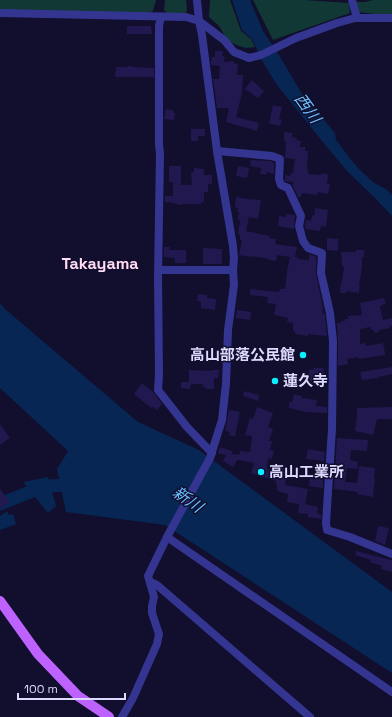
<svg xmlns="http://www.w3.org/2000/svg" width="392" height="717" viewBox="0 0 392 717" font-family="'Space Grotesk','Noto Sans JP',sans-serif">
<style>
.green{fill:#113835}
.water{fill:#072653}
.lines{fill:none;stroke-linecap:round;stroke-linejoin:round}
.river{stroke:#072653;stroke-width:13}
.building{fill:#211850}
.minor{stroke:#343591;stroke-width:8}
.major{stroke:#bd61ff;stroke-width:10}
.poi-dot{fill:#06f0ff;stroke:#120e2d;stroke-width:1.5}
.labels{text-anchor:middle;stroke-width:3;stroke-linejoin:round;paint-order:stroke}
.poi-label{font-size:15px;font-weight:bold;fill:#dddaff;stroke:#120e2d;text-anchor:start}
.water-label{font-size:16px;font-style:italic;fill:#68bfff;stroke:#120e2d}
.neighbourhood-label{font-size:16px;font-weight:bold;fill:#ffdcf4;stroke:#120e2d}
</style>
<rect width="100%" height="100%" fill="#120e2d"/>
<!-- green -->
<g class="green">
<path d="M0 0H156L153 11 149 13 0 11Z"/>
<path d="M165 0H186L187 10 185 14 167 13 164 10Z"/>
<path d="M210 0H230L241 31 251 39 255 47 246 48 239 46 232 43 228 41 219 26 209 17Z"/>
<path d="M253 0H304L349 3 350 13 273 40Z"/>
<path d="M373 0H392V14H374L359 12 356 2H365Z"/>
</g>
<!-- water -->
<g class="water">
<path d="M232 0H250L263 31 279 55 302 94 335 133 336 140 349 157 359 169 374 183 386 189 392 195V216L374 197 347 171 322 141 277 85 264 64 252 39 242 30Z"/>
<path d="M0 303 5 309 138 422 199 450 392 592V673L165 525 66 512 57 469 68 451 0 388Z"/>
<path d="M48 477 56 506 48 513 23 482Z"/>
<path d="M7 511 9 515 13 514 16 524 0 530V516Z"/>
</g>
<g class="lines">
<!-- river -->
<path class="river" d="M0 504 45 486 78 485"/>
</g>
<!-- building -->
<g class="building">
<path d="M127 26H151L152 34H127Z"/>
<path d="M215 51H223L222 56 225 57 224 62 234 61V64H238L237 75H243L242 93 236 117 259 123 257 131 226 122 229 108H217L213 79H219L220 66 211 65V60H212V57H215Z"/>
<path d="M127 66H132V67L154 68V77H115L116 67H127Z"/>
<path d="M252 80 264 91 258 98 245 89Z"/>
<path d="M273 105 282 107 279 119 282 120 280 126 269 123Z"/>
<path d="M166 109 173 110V112L175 113 174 120 164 119Z"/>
<path d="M191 129H205V136H198V141H191Z"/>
<path d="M284 132 292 133V137L297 138 296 140 301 141 300 147H305V151H308L307 169H308V174L321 175 322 173 328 174 327 184H330L328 194 318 192 317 195 302 193 301 197H298L293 186V182L285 181V175L290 176 291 173H293L295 159 285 158 286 141H284Z"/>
<path d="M251 160 271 161 274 163V174L267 172 266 175 260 174 261 168 250 166Z"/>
<path d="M169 166H181V185H192L191 172H194V168L204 169V175H212V184H208V192H204V202H201V204H182V205L175 204V203L165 202V196H173V182H169Z"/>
<path d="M238 166 249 168 247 178 236 176Z"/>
<path d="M236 197 253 200V199L261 200 258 219 249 217 246 231 270 236 269 238 276 239 275 244 297 247 295 257H298L297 259 309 260V254L316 257V274L323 308 322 313 325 314 327 335 326 336 308 334V336L295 334V331H293V323L287 322 288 318 274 315 276 304 267 303 268 297 250 295V289L279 292 280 289H285L287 271 290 257 277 255 276 261 269 260V259L251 256V257L239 255 242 240H240V235L238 234 240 221 238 220 239 212H237L238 208 235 207Z"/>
<path d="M315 208 328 210 326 227 321 226 320 231 306 229 305 226 306 220 311 221 312 215 314 216Z"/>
<path d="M286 214 295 215 294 229 278 226 279 216 286 217Z"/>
<path d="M327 238 338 239V251L327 250Z"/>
<path d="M164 247H170L169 250H186V263H175V258L164 257Z"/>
<path d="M203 248 222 249V264H203Z"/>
<path d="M356 250H364V257H362V267L359 285H360L359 293 346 291V293H340L341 282H342L344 267 342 266 341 252H356Z"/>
<path d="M198 294 207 295V298L216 299 215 310 201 308V301H197Z"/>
<path d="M384 298 386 303 380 306 383 320 392 318V326H390V328L379 330V332L374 333V330H371L370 327 360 329V344L365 343 366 346 383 343 385 353V355L359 359 358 357 347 359 348 364 338 366V341L337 323H341V321H345V319H348V316L362 315 360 303Z"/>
<path d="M237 310 251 312 250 320 236 318Z"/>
<path d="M392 367V374L378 377 379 378 362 380 360 372Z"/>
<path d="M314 368H324L323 372 325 373 324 382 308 381 309 369 313 370Z"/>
<path d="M189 370 211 371V370H219L218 378H214V389H206V387H203V384H191L190 389 181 388V382H189Z"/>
<path d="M142 383 154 393 162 404 157 410 153 407 151 408 134 394Z"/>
<path d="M244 391 259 395 258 401 243 396Z"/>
<path d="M294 394 302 396V398L317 400 316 406 327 407V413L306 412 289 408V402H292Z"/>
<path d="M257 407 273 413 268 427 273 429 269 441H272L270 450 274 451 272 459 268 458 267 469 279 472 280 467 288 468 285 485 308 489 305 504 318 507 317 513 321 515V519L308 517V514L298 513 299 504 287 502 288 494 277 491V484H276V481L251 473 254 463 238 460V459L233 467 223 461 226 455 218 453 220 447 232 451V454L239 455 240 451 250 452 252 436 245 435 250 418 253 419Z"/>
<path d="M392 407V419H377L373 435 355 431 357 415V408Z"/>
<path d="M229 410 240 412 235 436 229 435 230 432 225 431Z"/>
<path d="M0 424 10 438 0 445Z"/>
<path d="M337 438 368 440 367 451 351 450 350 460 358 462 357 469 347 468 345 482 357 483 359 466 375 468 374 478H375L373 497 357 494 358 492 334 489Z"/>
<path d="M308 449 325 452 324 461 306 459Z"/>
<path d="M310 477 323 479V488L309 486Z"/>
<path d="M0 489 10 502 0 509Z"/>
<path d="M378 526 389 528 385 545 375 541Z"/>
<path d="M356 551 392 560V572L381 569 382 566 370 562 371 560 355 555Z"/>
</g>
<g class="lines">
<!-- minor -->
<g class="minor">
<path d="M352 0 357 18"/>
<path d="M0 13 186 17 199 21 224 40 234 52 249 58 261 55 296 38 337 23 355 18H392"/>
<path d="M161 17 159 26V144L160 154 158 277 159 375 158 390 187 427 212 453"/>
<path d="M217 151 272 156 280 159 279 179 281 185 288 188 301 216 299 226 303 241 308 248 322 253 321 273 330 313 333 341 332 429 326 523 327 530 350 537 392 554"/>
<path d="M159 270H233"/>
<path d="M167 537 392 692"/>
<path d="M150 582 153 583 157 585 310 717"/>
<path d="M122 717 133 698 157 644 159 634 152 613V606L154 597 148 576 167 537 210 458 222 420 226 384 228 330 234 285 233 270 234 259 233 246 217 151 202 35 199 21 197 0"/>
</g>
<!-- major -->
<path class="major" d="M0 601 38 654 78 696 109 717"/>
</g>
<!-- markers -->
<g class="poi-dot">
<circle cx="303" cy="355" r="4"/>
<circle cx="275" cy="381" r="4"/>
<circle cx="261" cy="472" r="4"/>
</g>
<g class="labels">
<!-- poi labels -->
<g class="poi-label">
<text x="295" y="360" text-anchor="end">高山部落公民館</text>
<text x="283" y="386">蓮久寺</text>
<text x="269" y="477">高山工業所</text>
</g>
<!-- water labels -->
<g class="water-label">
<text transform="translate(308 108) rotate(54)" y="6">西川</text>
<text transform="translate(188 499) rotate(35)" y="6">新川</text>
</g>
<!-- neighbourhood labels -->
<g class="neighbourhood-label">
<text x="100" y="269">Takayama</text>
</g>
</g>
<!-- scale -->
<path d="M18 693v6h107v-6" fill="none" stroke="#dddaff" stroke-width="2"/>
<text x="24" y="693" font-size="12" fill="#dddaff" stroke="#120e2d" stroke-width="3" paint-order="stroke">100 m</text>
</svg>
